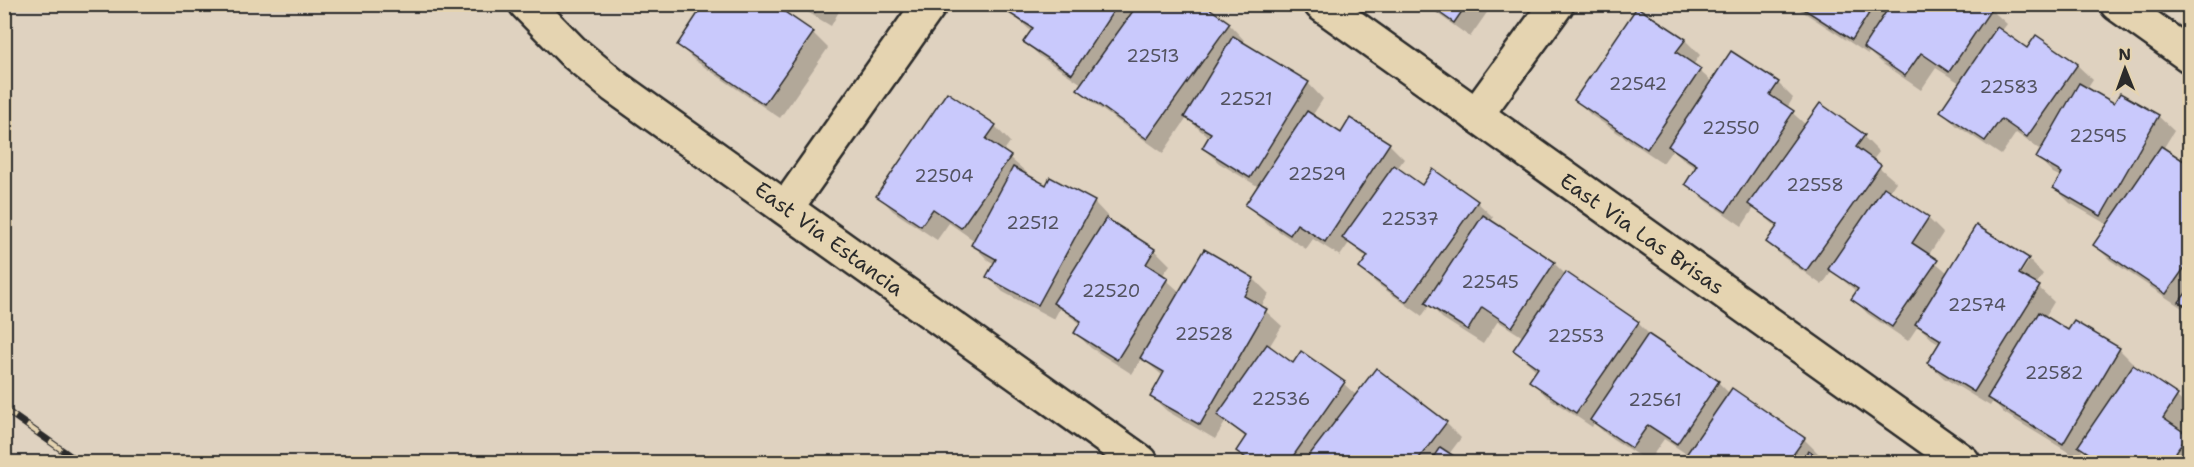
<svg xmlns="http://www.w3.org/2000/svg" width="2194" height="467" viewBox="0 0 2194 467" font-family="'Shantell Sans',sans-serif">
<style>
.shadow{fill:#0003;fill-rule:evenodd}
.building{fill:#c9c9fc;stroke:#2b2b2b;stroke-width:1.5}
.lines{fill:none;stroke-linecap:round;stroke-linejoin:round}
.minor-casing{stroke:#2b2b2b;stroke-width:38}
.minor{stroke:#e5d4b1;stroke-width:33}
.rail-casing{stroke:#2b2b2b;stroke-width:7}
.rail{stroke:#e5d4b1;stroke-width:4.5;stroke-dasharray:14;stroke-linecap:butt}
.labels{text-anchor:middle;stroke-width:6;stroke-linejoin:round;paint-order:stroke}
.number-label{font-size:18px;fill:#52525f}
.street-label{font-size:21px;fill:#2b2b2b;stroke:#e5d4b1}
</style>
<rect width="100%" height="100%" fill="#dfd2c0"/>
<filter id="ink" filterUnits="userSpaceOnUse"><feTurbulence type="fractalNoise" baseFrequency=".0167" numOctaves="2"/><feDisplacementMap in="SourceGraphic" scale="12" xChannelSelector="R" yChannelSelector="G"/><feConvolveMatrix kernelMatrix="1 2 1 2 8 2 1 2 1" color-interpolation-filters="sRGB"/></filter>
<g filter="url(#ink)">
<!-- shadow -->
<g class="shadow">
<path d="M794 4H843L831 26Z"/>
<path d="M850 4H867L863 11Z"/>
<path d="M1017 4H1167L1176 11 1229 24 1244 40 1241 43 1308 83 1323 99 1312 116 1341 135 1389 144 1404 159 1397 169 1422 187 1434 171 1477 202 1493 217 1490 222 1554 263 1566 275 1638 323 1653 338 1718 382 1730 394 1732 390 1804 439 1819 454 1817 458 1825 462H1683L1688 455 1664 439 1648 462 1607 435 1594 423 1592 427 1546 396 1531 380 1537 371 1514 350 1523 337 1498 321 1483 344 1442 318 1430 305 1422 316 1376 283 1361 268 1368 259 1349 243 1340 256 1313 239 1306 249 1262 220 1247 205 1259 187 1219 163 1203 148 1210 137 1201 131 1187 118 1163 153 1094 104 1079 89 1082 84 1041 57 1025 42 1032 32 1011 13Z"/>
<path d="M1424 4H1493L1470 37Z"/>
<path d="M1765 4H1774L1771 9Z"/>
<path d="M1791 4H1985L2007 24 2001 32 2028 50 2037 37 2077 65 2093 80 2087 89 2115 105 2121 95 2158 116 2174 131 2163 149 2190 167V310L2184 305 2182 308 2110 260 2095 245 2108 225 2070 203 2055 188 2061 177 2053 173 2038 158 2042 151 2016 133 2001 155 1957 126 1942 111 1960 83 1936 68 1921 90 1880 62 1869 52 1868 54Z"/>
<path d="M813 33 828 48 780 118 694 60 679 45Z"/>
<path d="M1685 40 1700 55 1693 65 1712 82 1778 83 1793 98 1787 108 1806 125 1864 137 1879 152 1872 161 1896 182 1889 192 1928 218 1943 233 1928 256 1948 273 2028 259 2043 274 2036 285 2054 302 2045 317 2068 332 2119 349 2134 364 2133 367 2177 397 2190 409V416L2179 431 2190 438V462H2097L2083 449 2078 458 2004 413 1993 401 1990 406 1944 378 1928 363 1940 344 1932 339 1918 326 1908 341 1868 314 1853 299 1857 292 1832 271 1822 285 1783 257 1768 242 1778 228 1754 208 1742 226 1702 198 1687 183 1697 169 1685 161 1673 149 1663 163 1591 115 1576 100ZM2025 261H2029L2016 281 2014 279Z"/>
<path d="M995 126 1010 142 1003 152 1026 172 1024 175 1046 187 1094 202 1109 218 1107 221 1155 250 1170 265 1162 276 1180 292 1204 251 1254 279 1269 294 1261 307 1282 326 1269 347 1294 365 1301 353 1344 384 1357 396 1446 423 1461 438 1449 454 1461 462H1250L1238 450 1246 438 1226 421 1215 439 1167 411 1151 396 1163 376 1142 358 1132 374 1091 348 1076 333 1081 325 1060 308 1054 319 1003 292 988 277 995 264 988 260 973 245 975 241 949 223 937 240 893 211 878 195Z"/>
</g>
<!-- building -->
<g class="building">
<path d="M704 4H773L814 32 764 104 677 45Z"/>
<path d="M803 4H819L815 12Z"/>
<path d="M1015 4H1118L1072 74 1023 42 1033 28 1009 13Z"/>
<path d="M1138 4H1170L1176 9 1179 4H1203L1230 23 1147 139 1077 89Z"/>
<path d="M1427 4H1467L1454 23Z"/>
<path d="M1796 4H1875L1852 40Z"/>
<path d="M1891 4H1987L1992 8 1949 72 1921 53 1905 76 1863 47Z"/>
<path d="M1637 7 1686 39 1676 52 1701 69 1647 149 1574 100Z"/>
<path d="M1997 27 2027 48 2036 35 2078 64 2027 137 2001 119 1985 141 1940 111Z"/>
<path d="M1233 36 1309 82 1250 178 1202 148 1211 133 1184 117Z"/>
<path d="M1731 51 1779 82 1770 95 1794 111 1726 212 1685 184 1697 165 1668 146Z"/>
<path d="M2079 83 2114 103 2120 93 2159 115 2101 216 2053 188 2062 173 2036 158Z"/>
<path d="M947 92 996 125 986 139 1011 156 961 228 933 209 921 226 876 196Z"/>
<path d="M1820 103 1865 135 1856 147 1881 165 1806 271 1766 242 1778 225 1748 204Z"/>
<path d="M1307 111 1341 133 1350 118 1390 143 1325 242 1297 224 1290 235 1245 205Z"/>
<path d="M2161 146 2190 165V260L2166 294 2093 245Z"/>
<path d="M1394 165 1422 185 1433 169 1478 201 1406 302 1359 268 1368 256 1342 238Z"/>
<path d="M1013 167 1046 185 1050 177 1095 201 1038 305 986 277 996 259 971 245Z"/>
<path d="M1884 187 1929 217 1912 243 1938 260 1892 327 1851 299 1858 289 1828 269Z"/>
<path d="M1483 215 1555 262 1512 327 1482 307 1468 330 1425 303Z"/>
<path d="M1106 218 1155 249 1146 264 1168 278 1117 360 1074 333 1081 321 1053 303Z"/>
<path d="M1976 225 2029 258 2019 274 2040 286 1974 392 1927 363 1941 340 1915 324Z"/>
<path d="M1204 249 1254 278 1244 296 1267 309 1200 425 1150 397 1164 372 1140 358Z"/>
<path d="M1566 272 1639 322 1576 413 1529 381 1538 368 1513 350Z"/>
<path d="M2190 288V309L2179 302Z"/>
<path d="M2039 312 2068 330 2074 321 2120 348 2063 444 1987 398Z"/>
<path d="M1648 334 1719 381 1677 444 1648 425 1632 448 1590 420Z"/>
<path d="M1267 344 1293 363 1301 351 1345 382 1289 462H1252L1236 451 1246 436 1217 415Z"/>
<path d="M2133 365 2178 395 2163 418 2188 435 2169 462H2102L2078 446Z"/>
<path d="M1376 368 1447 422 1416 462H1304Z"/>
<path d="M1732 388 1805 438 1788 462H1681Z"/>
<path d="M1440 447 1463 462H1430Z"/>
<path d="M1808 451 1828 462H1802Z"/>
</g>
<g class="lines">
<defs>
<g id="minor">
<path d="M526 4 572 51 614 86 1141 462"/>
<path d="M1321 4 1963 462"/>
<path d="M2117 4 2190 56"/>
<path d="M1476 115 1557 4"/>
<path d="M786 208 930 4"/>
</g>
</defs>
<!-- minor casing -->
<use href="#minor" class="minor-casing"/>
<!-- minor -->
<use href="#minor" class="minor"/>
<defs>
<path id="rail" d="M4 409 79 462"/>
</defs>
<!-- rail casing -->
<use href="#rail" class="rail-casing"/>
<!-- rail -->
<use href="#rail" class="rail"/>
</g>
</g>
<g class="labels">
<!-- number labels -->
<g class="number-label">
<text x="1153" y="62">22513</text>
<text x="1638" y="90">22542</text>
<text x="2009" y="93">22583</text>
<text x="1246" y="105">22521</text>
<text x="1731" y="134">22550</text>
<text x="2098" y="142">22595</text>
<text x="1317" y="180">22529</text>
<text x="944" y="182">22504</text>
<text x="1815" y="191">22558</text>
<text x="1410" y="225">22537</text>
<text x="1033" y="229">22512</text>
<text x="1490" y="288">22545</text>
<text x="1111" y="297">22520</text>
<text x="1977" y="311">22574</text>
<text x="1204" y="340">22528</text>
<text x="1576" y="342">22553</text>
<text x="2054" y="379">22582</text>
<text x="1281" y="405">22536</text>
<text x="1655" y="406">22561</text>
</g>
<!-- street labels -->
<g class="street-label">
<text transform="translate(1642 234) rotate(35)" y="7">East Via Las Brisas</text>
<text transform="translate(829 239) rotate(36)" y="7">East Via Estancia</text>
</g>
</g>
<!-- margin -->
<rect width="2194" height="467" fill="none" stroke="#e5d4b1" stroke-width="24"/>
<rect x="12" y="12" width="2170" height="443" fill="none" stroke="#2b2b2b" stroke-width="2" filter="url(#ink)"/>
<!-- north arrow -->
<g transform="translate(2125 69) rotate(359)" stroke="#e5d4b1" stroke-width="4.5" paint-order="stroke">
<path d="M0-4.5L10 22L0 15L-10 22Z" fill="#2b2b2b"/>
<text y="-9" font-size="16" font-weight="bold" text-anchor="middle" fill="#2b2b2b">N</text>
</g>
</svg>
